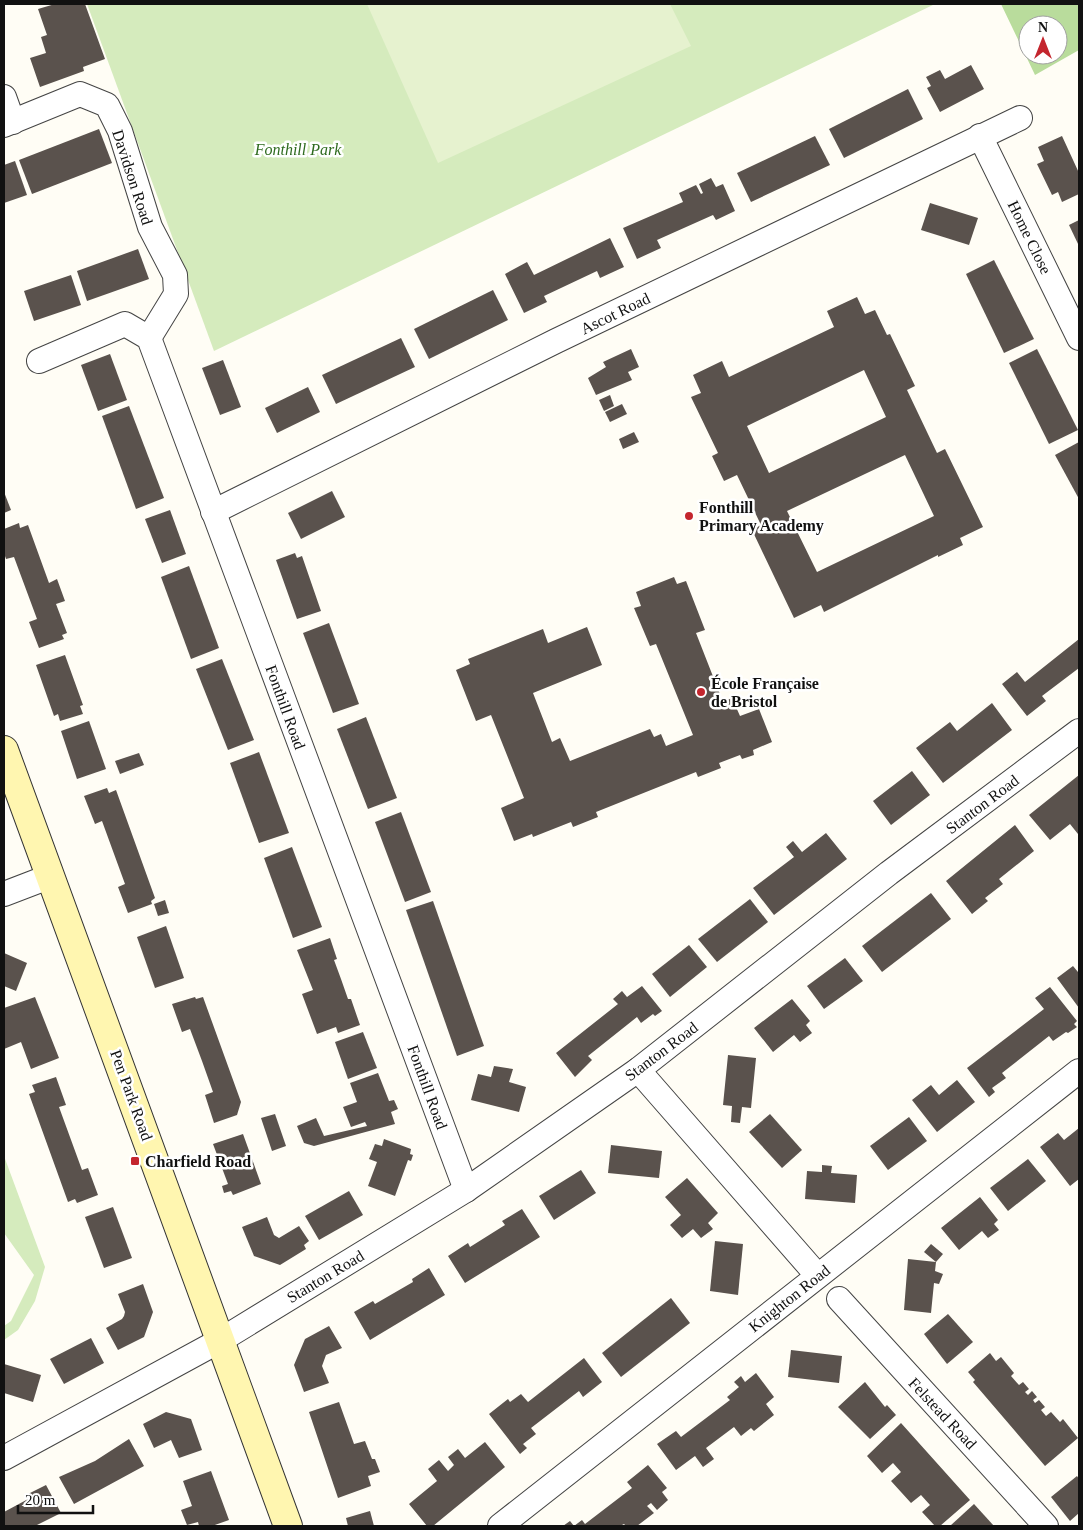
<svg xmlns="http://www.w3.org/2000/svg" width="1083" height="1530" viewBox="0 0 1083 1530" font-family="'Times New Roman',serif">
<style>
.green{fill:#d5ebbd}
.forest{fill:#b9dc9c;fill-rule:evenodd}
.pitch{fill:#e6f2cf}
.building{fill:#5a524d;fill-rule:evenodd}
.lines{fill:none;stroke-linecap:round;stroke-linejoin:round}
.street-casing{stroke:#444;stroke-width:26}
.secondary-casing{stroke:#333;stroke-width:30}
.street{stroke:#fff;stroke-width:24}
.secondary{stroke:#fff6b0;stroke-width:28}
.poi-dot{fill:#c4262e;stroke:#fff;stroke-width:2}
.labels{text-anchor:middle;stroke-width:5;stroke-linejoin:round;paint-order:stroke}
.park-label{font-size:16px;font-style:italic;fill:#2f6b1f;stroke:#fff}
.street-label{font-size:16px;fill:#111;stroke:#fff}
.poi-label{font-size:16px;font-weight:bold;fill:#111;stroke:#fff;text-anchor:start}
</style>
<rect width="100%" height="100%" fill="#fffdf5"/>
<!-- green -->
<g class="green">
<path d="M87 4H935L214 351Z"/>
<path d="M4 1156 45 1267 35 1301 18 1330 4 1340V1326L11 1321 34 1275 4 1233Z"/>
</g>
<!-- forest -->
<path class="forest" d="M1001 4H1079V50L1035 75ZM1028 25H1058V55H1028Z"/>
<!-- pitch -->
<path class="pitch" d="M367 4H670L691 46 438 163Z"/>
<!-- building -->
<g class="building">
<path d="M55 4H85L105 59 83 67 84 71 40 87 30 58 46 53 41 37 47 35 38 9Z"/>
<path d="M971 65 984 89 940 112 927 88 931 86 926 77 940 70 945 79Z"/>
<path d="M908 89 923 119 844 158 829 129Z"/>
<path d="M99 129 112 163 32 194 19 160Z"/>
<path d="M815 136 830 165 751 202 737 173Z"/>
<path d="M1062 136 1079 173V194L1062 202 1058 192 1052 195 1037 164 1044 161 1038 147Z"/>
<path d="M15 161 27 195 4 203V165Z"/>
<path d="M711 178 716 187 723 184 735 211 716 220 713 215 657 240 661 248 637 259 623 228 683 202 679 193 696 185 701 194 703 193 699 184Z"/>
<path d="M930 203 978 218 969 245 921 230Z"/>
<path d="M1079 220V246L1069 225Z"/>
<path d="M610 238 624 267 600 278 597 271 544 296 547 302 524 313 505 274 527 262 534 275Z"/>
<path d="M138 249 149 279 87 301 77 271Z"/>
<path d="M994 260 1034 339 1004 353 966 274Z"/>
<path d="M71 275 81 305 34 321 24 291Z"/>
<path d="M493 290 508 320 429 359 414 329Z"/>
<path d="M857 297 865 314 875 310 887 335 890 334 915 386 907 390 937 453 945 449 983 527 960 538 963 545 938 557V555L824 612 821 605 794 618 752 530 761 525 737 475 724 481 712 456 718 453 691 397 701 393 693 375 722 361 729 377 834 327 827 311ZM864 370 886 417 769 473 747 426ZM905 455 934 516 817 572 787 511Z"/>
<path d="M401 338 415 367 336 404 322 375Z"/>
<path d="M631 349 639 367 628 372 632 380 596 395 588 378 606 367 603 362Z"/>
<path d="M1037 349 1078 430 1049 444 1009 363Z"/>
<path d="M110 354 127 400 98 411 81 365Z"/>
<path d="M223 360 241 407 220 415 202 368Z"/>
<path d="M308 387 320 412 277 433 265 408Z"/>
<path d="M610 395 614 406 604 411 599 400Z"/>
<path d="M622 404 627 414 610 422 605 412Z"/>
<path d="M129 406 164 498 136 509 102 416Z"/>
<path d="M634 432 639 442 623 449 619 439Z"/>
<path d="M1079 442V499L1055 455Z"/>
<path d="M332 491 345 517 301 539 288 513Z"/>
<path d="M4 492 11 510 4 513Z"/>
<path d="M170 510 186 554 162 563 145 519Z"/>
<path d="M19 523 20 528 28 525 49 583 57 579 65 601 56 604 67 633 62 635 64 639 39 648 29 622 37 619 14 557 6 559 4 553V529Z"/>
<path d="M295 553 297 558 302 556 321 611 297 619 276 560Z"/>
<path d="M189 566 219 648 191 659 161 577Z"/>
<path d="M674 577 677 584 686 581 705 630 696 633 723 702 732 698 740 716 759 709 772 742 753 750 754 755 742 759 740 755 719 763 721 768 698 777 696 772 596 812 598 817 573 827 571 822 533 837 532 834 514 841 501 808 524 798 491 715 476 721 456 670 470 664 468 659 543 629 548 643 587 627 602 665 533 693 552 742 560 738 570 761 650 729 654 737 661 734 666 746 693 735 656 644 650 646 634 608 641 606 636 592Z"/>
<path d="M329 623 359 704 333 713 303 633Z"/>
<path d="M1079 639V668L1042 696 1046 701 1027 716 1002 684 1017 672 1025 682Z"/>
<path d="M65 655 83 705 80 706 83 714 60 721 58 714 54 716 36 665Z"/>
<path d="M222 659 254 740 228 750 196 669Z"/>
<path d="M992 703 1012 730 943 783 916 748 950 722 957 731Z"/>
<path d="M366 717 397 798 368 809 337 729Z"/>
<path d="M89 721 106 769 77 779 61 731Z"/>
<path d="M259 752 289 833 259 843 230 763Z"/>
<path d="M139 753 144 765 120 774 115 761Z"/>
<path d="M912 771 930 795 891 825 873 801Z"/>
<path d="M1079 775V832L1078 834 1070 824 1050 840 1029 815Z"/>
<path d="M107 788 109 793 116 790 155 898 151 901 152 904 128 913 118 887 125 884 102 821 95 824 84 796Z"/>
<path d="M401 812 431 892 405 902 375 822Z"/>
<path d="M1015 825 1034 851 999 879 1003 884 985 898 988 901 972 914 946 881Z"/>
<path d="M826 833 847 859 774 915 753 888 794 857 786 847 793 841 802 852Z"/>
<path d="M292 847 322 927 293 938 264 858Z"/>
<path d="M931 893 951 919 882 972 862 946Z"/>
<path d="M750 899 768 922 717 962 698 939Z"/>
<path d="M165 900 169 913 158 916 154 904Z"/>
<path d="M433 901 484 1046 457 1056 406 910Z"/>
<path d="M166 926 184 978 155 988 137 937Z"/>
<path d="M330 938 337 959 334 960 341 979 348 999H351L360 1025 338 1033 336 1027 317 1034 302 994 313 990 297 950Z"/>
<path d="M689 945 707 967 670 997 652 974Z"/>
<path d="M4 953 27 963 16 991 4 986Z"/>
<path d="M845 958 863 981 824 1009 807 986Z"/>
<path d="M1073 966 1078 972 1079 971V1008L1057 978Z"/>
<path d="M642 986 662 1011 655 1016 653 1014 641 1023 637 1017 588 1056 592 1060 575 1077 556 1053 618 1004 613 999 622 991 627 997Z"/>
<path d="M1050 987 1077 1021 1074 1024 1077 1027 1068 1033 1066 1032 1053 1041 1049 1036 1002 1073 1006 1078 992 1088 995 1092 989 1097 967 1068 1044 1009 1035 998Z"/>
<path d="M35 997 59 1058 31 1069 21 1042 4 1049V1008Z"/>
<path d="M195 997 196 999 203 997 241 1102 237 1115 214 1123 205 1095 213 1092 202 1061 190 1029 182 1032 172 1004Z"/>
<path d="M792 999 810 1021 806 1025 812 1033 800 1042 794 1035 773 1052 754 1028Z"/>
<path d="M363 1032 377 1068 348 1079 335 1042Z"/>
<path d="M728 1055 756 1058 751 1108 742 1107 740 1123 731 1122 732 1106 723 1105Z"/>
<path d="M494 1066 513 1069 509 1082 526 1087 519 1112 471 1100 478 1074 491 1077Z"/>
<path d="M378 1073 389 1101 394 1100 398 1109 391 1112 395 1124 314 1146 304 1143 297 1126 316 1118 324 1136 367 1126 365 1122 351 1127 343 1107 357 1102 350 1083Z"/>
<path d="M56 1077 66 1105 59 1107 82 1170 88 1168 98 1195 77 1203 75 1199 68 1202 29 1094 35 1092 32 1085Z"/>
<path d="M957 1080 975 1102 937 1132 912 1100 931 1085 939 1095Z"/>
<path d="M275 1114 286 1146 272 1151 261 1118Z"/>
<path d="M770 1114 802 1150 782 1168 749 1132Z"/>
<path d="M909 1117 927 1141 888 1170 870 1146Z"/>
<path d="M1079 1128V1179L1070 1186 1040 1147 1058 1133 1064 1140Z"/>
<path d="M243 1134 261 1184 233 1195 231 1191 224 1193 222 1186 228 1184 213 1144Z"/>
<path d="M384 1139 411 1149 410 1154 413 1155 411 1161 408 1160 395 1196 368 1186 377 1162 369 1159 375 1144 382 1146Z"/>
<path d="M611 1145 662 1151 659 1178 608 1173Z"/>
<path d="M1028 1159 1046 1181 1008 1211 990 1188Z"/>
<path d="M822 1165 832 1166 831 1173 857 1175 855 1203 805 1199 807 1171 822 1172Z"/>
<path d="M581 1170 596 1193 554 1220 539 1196Z"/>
<path d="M687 1178 718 1213 708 1223 713 1229 701 1238 693 1229 682 1238 670 1225 681 1215 665 1197Z"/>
<path d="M349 1191 363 1215 319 1240 305 1216Z"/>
<path d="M980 1197 998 1220 994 1224 999 1230 988 1238 982 1231 959 1250 941 1228Z"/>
<path d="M113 1207 132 1258 104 1268 85 1217Z"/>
<path d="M522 1209 540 1237 465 1283 448 1256 468 1243 470 1247 505 1225 502 1221Z"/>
<path d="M267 1217 274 1235 279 1238 299 1226 309 1241 304 1245 306 1249 280 1265 254 1256 242 1227Z"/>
<path d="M715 1241 743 1244 738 1295 710 1291Z"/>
<path d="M931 1244 943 1254 936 1262 935 1271 943 1274 939 1284 934 1283 931 1313 904 1310 908 1259 936 1262 924 1252Z"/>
<path d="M429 1268 445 1295 370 1340 354 1312 373 1301 375 1304 413 1282 412 1279Z"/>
<path d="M143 1284 153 1312 144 1337 118 1350 106 1328 122 1319 124 1316 125 1312 118 1294Z"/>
<path d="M671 1298 690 1323 621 1377 602 1353Z"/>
<path d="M948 1314 973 1342 947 1364 924 1334Z"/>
<path d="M329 1326 342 1348 326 1355 322 1366 329 1383 304 1392 294 1365 305 1339Z"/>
<path d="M91 1338 104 1363 64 1384 50 1359Z"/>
<path d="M791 1350 842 1356 839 1383 788 1377Z"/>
<path d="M990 1353 996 1361 1001 1357 1014 1373 1011 1376 1019 1385 1023 1382 1029 1389 1025 1392 1028 1395 1032 1391 1037 1397 1033 1400 1035 1403 1039 1400 1045 1407 1041 1410 1046 1416 1051 1412 1060 1422 1063 1419 1078 1438 1045 1466 973 1382 975 1380 968 1372Z"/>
<path d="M584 1358 602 1382 583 1397 579 1391 531 1428 536 1434 523 1444 527 1448 520 1454 489 1414 508 1399 510 1402 521 1394 528 1402Z"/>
<path d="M4 1364 41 1375 33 1402 4 1393Z"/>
<path d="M756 1373 774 1397 766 1404 774 1415 754 1431 751 1428 741 1436 734 1427 706 1448 714 1459 703 1467 695 1456 676 1470 657 1444 676 1431 681 1437 730 1400 727 1397 739 1387 734 1382 741 1376 745 1382Z"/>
<path d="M865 1382 885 1407 887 1405 896 1415 870 1439 838 1407Z"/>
<path d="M339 1402 354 1444 365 1441 372 1459H375L380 1472 368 1476 371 1486 338 1498 309 1412Z"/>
<path d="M166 1412 191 1419 202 1450 179 1458 171 1440 154 1448 143 1424Z"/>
<path d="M901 1423 970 1500 940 1526H935L922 1512 930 1505 921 1495 911 1503 891 1481 901 1472 893 1463 882 1473 867 1456Z"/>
<path d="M129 1439 144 1466 74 1504 59 1477 95 1461Z"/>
<path d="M485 1442 505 1467 433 1526H427L409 1504 437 1481 428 1469 439 1460 448 1471 454 1465 448 1457 458 1449 465 1458Z"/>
<path d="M648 1465 667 1488 662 1492 668 1500 657 1510 651 1503 647 1506 654 1513 637 1526H626L624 1524 620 1526H563L570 1521 574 1526 582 1520 585 1524 632 1488 627 1482Z"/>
<path d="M211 1471 229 1520 212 1526H199L198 1522 187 1525 181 1510 192 1506 183 1481Z"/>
<path d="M1077 1476 1079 1479V1513L1070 1521 1051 1497Z"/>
<path d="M46 1485 61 1513 35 1526H4V1512L30 1498 28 1494Z"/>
<path d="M974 1504 994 1526H950Z"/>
<path d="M370 1511 374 1526H348L346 1518Z"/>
</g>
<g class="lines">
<defs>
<g id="street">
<path d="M4 97 13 122"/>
<path d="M4 125 80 94 107 105 120 131 150 227 175 275 176 294 149 338"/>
<path d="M980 136 1079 338"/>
<path d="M39 361 125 324 149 338 466 1190"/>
<path d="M213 512 556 341 1020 118"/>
<path d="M4 894 51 876"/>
<path d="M638 1070 817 1275"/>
<path d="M839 1299 1046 1526"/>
<path d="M4 1458 221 1340 466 1190 638 1070 889 873 1079 731"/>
<path d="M500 1526 1079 1071"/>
</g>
<path id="secondary" d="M4 750 288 1526"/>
</defs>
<!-- street casing -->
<use href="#street" class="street-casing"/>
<!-- secondary casing -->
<use href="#secondary" class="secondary-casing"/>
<!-- street -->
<use href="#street" class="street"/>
<!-- secondary -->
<use href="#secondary" class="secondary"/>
</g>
<!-- markers -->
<g class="poi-dot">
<circle cx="689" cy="516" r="5"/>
<circle cx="701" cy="692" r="5"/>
<rect x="130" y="1156" width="10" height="10" rx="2.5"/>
</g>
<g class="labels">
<!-- park labels -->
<g class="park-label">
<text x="298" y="155">Fonthill Park</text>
</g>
<!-- street labels -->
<g class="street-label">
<text transform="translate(133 177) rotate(72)" y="6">Davidson Road</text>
<text transform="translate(1030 237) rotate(64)" y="6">Home Close</text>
<text transform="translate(615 313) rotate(-26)" y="6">Ascot Road</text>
<text transform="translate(286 707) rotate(70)" y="6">Fonthill Road</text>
<text transform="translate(982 804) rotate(-37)" y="6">Stanton Road</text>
<text transform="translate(661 1051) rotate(-37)" y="6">Stanton Road</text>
<text transform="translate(428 1087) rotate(70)" y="6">Fonthill Road</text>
<text transform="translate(132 1095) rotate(70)" y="6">Pen Park Road</text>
<text transform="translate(325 1276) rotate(-31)" y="6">Stanton Road</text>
<text transform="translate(789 1298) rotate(-38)" y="6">Knighton Road</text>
<text transform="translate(943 1413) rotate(47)" y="6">Felstead Road</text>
</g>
<!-- poi labels -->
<g class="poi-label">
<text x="699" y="513">Fonthill<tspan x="699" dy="18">Primary Academy</tspan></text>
<text x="711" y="689">École Française<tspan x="711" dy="18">de Bristol</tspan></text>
<text x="145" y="1167">Charfield Road</text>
</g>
</g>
<!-- border -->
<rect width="1083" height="1530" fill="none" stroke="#111111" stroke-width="10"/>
<!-- north arrow -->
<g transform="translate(1043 40)"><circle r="24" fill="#ffffff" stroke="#a0a0a0"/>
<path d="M0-4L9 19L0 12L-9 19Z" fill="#c4262e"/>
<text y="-8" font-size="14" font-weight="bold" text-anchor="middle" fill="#111111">N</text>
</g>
<!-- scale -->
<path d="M18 1505v8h75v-8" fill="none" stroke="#111111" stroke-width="2.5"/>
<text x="25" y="1505" font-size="15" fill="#111111" stroke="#ffffff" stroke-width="4" paint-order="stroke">20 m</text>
</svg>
